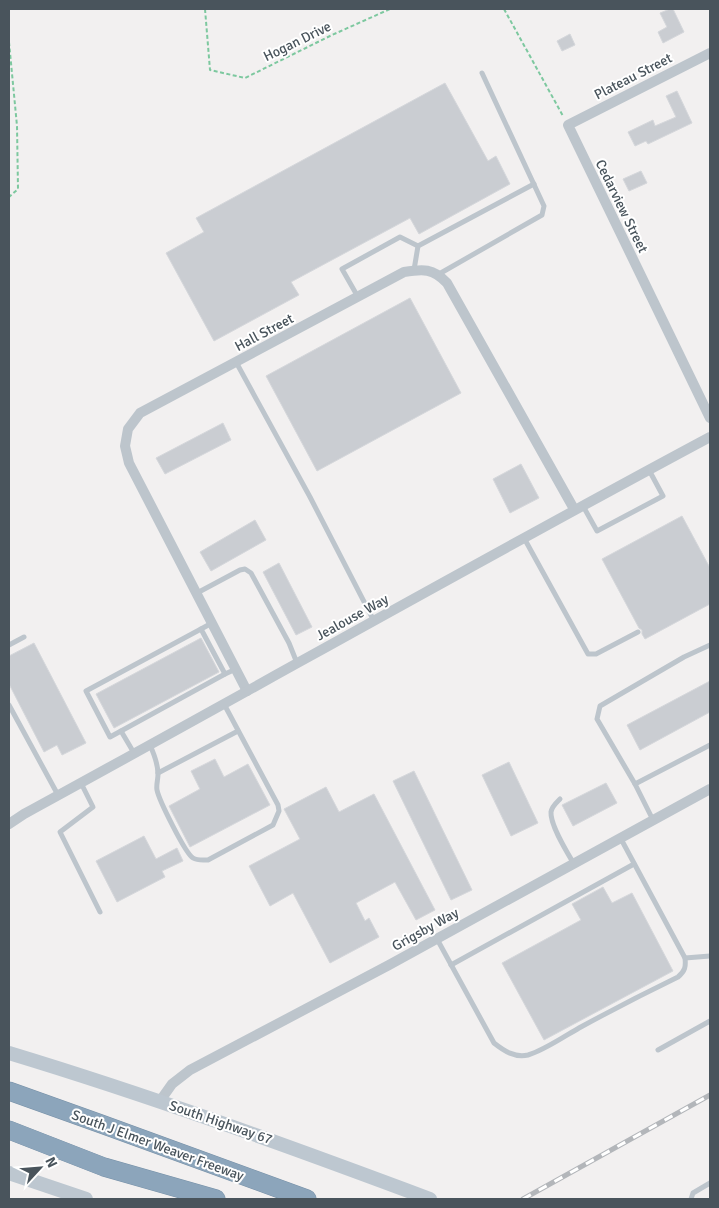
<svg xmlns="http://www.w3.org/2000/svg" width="719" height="1208" viewBox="0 0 719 1208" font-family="Signika,sans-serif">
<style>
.building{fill:#cacdd2;stroke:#d5d7db}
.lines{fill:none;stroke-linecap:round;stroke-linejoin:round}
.highway-casing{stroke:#7790a7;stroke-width:19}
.path{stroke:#7dc89f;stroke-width:2;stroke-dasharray:4 2.5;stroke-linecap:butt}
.lane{stroke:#bdc5cc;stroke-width:5}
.street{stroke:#bdc5cc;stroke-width:10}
.secondary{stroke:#bdc7d0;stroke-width:14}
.highway{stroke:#8ca5bb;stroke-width:18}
.rail-casing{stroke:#b3b6ba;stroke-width:5}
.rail{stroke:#fff;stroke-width:3;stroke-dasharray:9;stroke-linecap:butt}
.labels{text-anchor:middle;stroke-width:4;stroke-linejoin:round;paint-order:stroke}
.street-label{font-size:14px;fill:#49545c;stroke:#fff}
</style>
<rect width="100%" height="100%" fill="#f2f0f0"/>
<!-- building -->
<g class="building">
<path d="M670 9H673L684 32 663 43 658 32 667 27 660 13Z"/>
<path d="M570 34 575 45 562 51 557 41Z"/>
<path d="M445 83 488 161 496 156 510 184 419 234 410 218 291 282 299 295 214 341 166 253 204 232 196 218Z"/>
<path d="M677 91 692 123 648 144 646 141 635 146 628 132 653 120 655 126 676 117 666 96Z"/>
<path d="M641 171 647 183 629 191 623 179Z"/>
<path d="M410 298 461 393 317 471 266 376Z"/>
<path d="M223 423 231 440 165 474 156 458Z"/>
<path d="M521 464 539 498 510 513 493 479Z"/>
<path d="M682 516 710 568V604L645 639 642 634V630L639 628 602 559Z"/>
<path d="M255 520 266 540 211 571 200 552Z"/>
<path d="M279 563 312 627 296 635 263 572Z"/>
<path d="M201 638 219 672 114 728 96 694Z"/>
<path d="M34 643 86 743 62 755 57 745 44 752 9 684V656Z"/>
<path d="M710 681V712L640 750 627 725Z"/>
<path d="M215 759 224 777 248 764 270 805 190 847 169 806 200 789 191 771Z"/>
<path d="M509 762 538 823 511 836 482 775Z"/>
<path d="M414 771 472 890 451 900 393 781Z"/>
<path d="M606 783 617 803 573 826 562 805Z"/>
<path d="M326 787 339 812 374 794 435 910 416 920 395 882 356 903 365 921 369 918 379 937 330 963 293 893 270 906 249 866 300 839 284 809Z"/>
<path d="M144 836 156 859 177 848 183 861 162 871 165 877 117 902 96 861Z"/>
<path d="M603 887 612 903 632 893 673 971 544 1040 502 963 581 920 572 904Z"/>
</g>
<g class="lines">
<defs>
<g id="highway">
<path d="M9 1091 104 1125 307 1199"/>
<path d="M9 1130 104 1167 216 1199"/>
</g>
</defs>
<!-- highway casing -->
<use href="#highway" class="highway-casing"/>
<!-- path -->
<g class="path">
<path d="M205 9 210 70 245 78 332 35 390 9"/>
<path d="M504 9 563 116"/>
<path d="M9 42 17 126 18 189 9 197"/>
</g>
<!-- lane -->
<g class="lane">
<path d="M414 270 418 246 534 184"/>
<path d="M439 274 542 215 544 206 482 73"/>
<path d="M358 297 342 269 400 237 418 246"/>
<path d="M236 362 310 497 374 621"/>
<path d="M583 506 597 531 663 496 649 470"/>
<path d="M524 538 588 654H596L638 632"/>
<path d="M197 593 240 570 245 569 251 573 289 643 297 663"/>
<path d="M212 623 201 629 225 674 236 669"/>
<path d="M9 645 24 637"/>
<path d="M9 705 58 795"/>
<path d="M121 731 225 674"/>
<path d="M150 745C154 754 158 764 158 774 158 780 156 785 157 790 159 800 185 853 193 858 198 861 203 860 208 860L273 825 279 811 278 805 224 704"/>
<path d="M134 753 121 731 110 737 86 691 201 629"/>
<path d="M158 773 238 731"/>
<path d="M81 783 93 807 60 832 100 912"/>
<path d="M635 784 710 745"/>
<path d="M560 799C556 803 552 806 551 812 550 825 567 852 574 864"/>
<path d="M653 820 635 784 597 719 600 706 684 657 710 645"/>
<path d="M437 939 494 1043C504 1051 515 1058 528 1055 543 1051 565 1036 579 1028 612 1010 645 993 678 977 685 971 686 967 685 958L621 839"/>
<path d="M685 958 710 956"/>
<path d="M451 965 634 864"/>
<path d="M658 1050 710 1021"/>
<path d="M691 1199 693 1193 710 1183"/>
</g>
<!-- street -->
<g class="street">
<path d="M710 53 568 125 710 418"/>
<path d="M247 691 129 463 125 446 128 429 140 413 404 272C423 269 433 268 447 283L574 509"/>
<path d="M9 824 24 814C253 689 480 560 710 437"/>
<path d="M160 1101 172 1084 190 1070 389 965 710 789"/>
</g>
<!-- secondary -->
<g class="secondary">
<path d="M9 1053C151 1096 291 1147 430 1199"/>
<path d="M9 1173 86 1199"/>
</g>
<!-- highway -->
<use href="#highway" class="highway"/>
<defs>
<path id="rail" d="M523 1199 710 1095"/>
</defs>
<!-- rail casing -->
<use href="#rail" class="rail-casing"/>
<!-- rail -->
<use href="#rail" class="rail"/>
</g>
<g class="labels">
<!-- street labels -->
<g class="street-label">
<text transform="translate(297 41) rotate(-26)" y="5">Hogan Drive</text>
<text transform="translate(633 76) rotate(-27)" y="5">Plateau Street</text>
<text transform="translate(622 206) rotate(64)" y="5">Cedarview Street</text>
<text transform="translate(264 332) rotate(-28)" y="5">Hall Street</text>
<text transform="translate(352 617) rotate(-29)" y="5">Jealouse Way</text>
<text transform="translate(425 929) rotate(-29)" y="5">Grigsby Way</text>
<text transform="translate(221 1122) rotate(19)" y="5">South Highway 67</text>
<text transform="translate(158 1145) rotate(20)" y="5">South J Elmer Weaver Freeway</text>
</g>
</g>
<!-- border -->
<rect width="719" height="1208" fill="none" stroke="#49545c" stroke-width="20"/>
<!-- north arrow -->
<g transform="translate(40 1168) rotate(64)" stroke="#ffffff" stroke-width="4" paint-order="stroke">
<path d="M0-4L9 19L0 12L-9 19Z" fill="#49545c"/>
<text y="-8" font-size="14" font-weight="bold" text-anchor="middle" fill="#49545c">N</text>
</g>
</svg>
